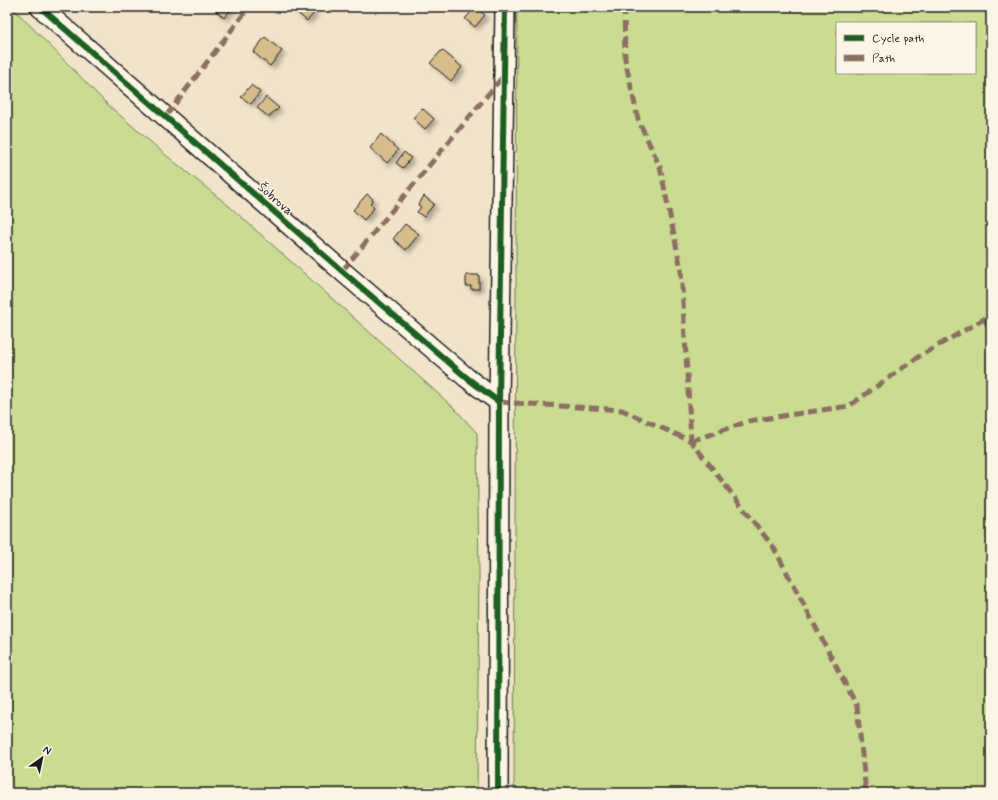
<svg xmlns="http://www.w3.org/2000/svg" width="998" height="800" viewBox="0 0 998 800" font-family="Mynerve,sans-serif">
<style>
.green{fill:#c9dc91;stroke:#727c56;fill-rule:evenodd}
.building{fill:#d7bc8c;stroke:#1c1c1c;filter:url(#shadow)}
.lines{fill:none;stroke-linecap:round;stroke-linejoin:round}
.minor-casing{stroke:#1c1c1c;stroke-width:22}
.minor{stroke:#fcf5e5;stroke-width:19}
.quiet{stroke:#8d6e63;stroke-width:5;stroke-dasharray:10 5;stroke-linecap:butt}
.cycleway-casing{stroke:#fcf5e5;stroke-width:8}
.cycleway{stroke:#1b5e20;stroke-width:6}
.labels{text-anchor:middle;stroke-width:3;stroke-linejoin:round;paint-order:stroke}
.street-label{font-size:13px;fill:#1c1c1c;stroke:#fcf5e5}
</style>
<defs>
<filter id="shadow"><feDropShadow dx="3.5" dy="3.5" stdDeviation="2" flood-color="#0004"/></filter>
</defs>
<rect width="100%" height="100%" fill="#f1e4ca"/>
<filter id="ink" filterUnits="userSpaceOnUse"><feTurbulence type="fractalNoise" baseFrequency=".025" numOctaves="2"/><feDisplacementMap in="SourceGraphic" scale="8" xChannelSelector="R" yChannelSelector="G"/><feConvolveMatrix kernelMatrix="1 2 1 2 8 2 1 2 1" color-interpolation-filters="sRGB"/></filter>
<g filter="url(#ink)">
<!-- green -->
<g class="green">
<path d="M7 7H12L108 105 167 156 229 206 454 408 477 433 479 573 477 793H7Z"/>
<path d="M517 7H991V793H514ZM837 23H975V73H837Z"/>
</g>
<!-- building -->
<g class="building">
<path d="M218 7H233L224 18 215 10Z"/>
<path d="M295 7H309L315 12 307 21 293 9Z"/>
<path d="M475 7 485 15 475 27 465 19Z"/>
<path d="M265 37 282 51 270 66 253 52Z"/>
<path d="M442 50 462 67 451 81 430 63Z"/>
<path d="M251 85 260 92 251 104 241 97Z"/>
<path d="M266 97 279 108 276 111 275 110 269 117 257 108Z"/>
<path d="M422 108 434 119 425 129 413 118Z"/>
<path d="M381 134 398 150 387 163 370 148Z"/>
<path d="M404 152 411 158 403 168 396 163Z"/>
<path d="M367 194 373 199 370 204 374 208 364 220 353 210Z"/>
<path d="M424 196 434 204 424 217 417 212 421 207 418 205Z"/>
<path d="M405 224 419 234 406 250 393 239Z"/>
<path d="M466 275H479V289H471V286H466Z"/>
</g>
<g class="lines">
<defs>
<g id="minor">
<path d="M40 7 342 271 467 378 499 402"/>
<path d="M498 793 499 402 505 7"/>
</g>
</defs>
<!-- minor casing -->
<use href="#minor" class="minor-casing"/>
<!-- minor -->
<use href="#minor" class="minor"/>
<!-- quiet -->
<g class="quiet">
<path d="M624 7 625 59 638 119 660 167 681 269 691 441"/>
<path d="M166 116 249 7"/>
<path d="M342 271 504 75"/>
<path d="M984 319 991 330"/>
<path d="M499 402 622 410 691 441 774 548 857 706 866 793"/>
<path d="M691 441 749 421 849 406 918 357 984 319 991 314"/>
</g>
<defs>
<g id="cycleway">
<path d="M40 7 342 271 467 378 499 402"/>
<path d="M498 793 499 402 505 7"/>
</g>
</defs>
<!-- cycleway casing -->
<use href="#cycleway" class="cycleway-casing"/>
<!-- cycleway -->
<use href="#cycleway" class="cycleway"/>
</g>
</g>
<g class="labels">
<!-- street labels -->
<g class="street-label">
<text transform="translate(276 198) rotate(41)" y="5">Šobrova</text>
</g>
</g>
<!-- margin -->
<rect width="998" height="800" fill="none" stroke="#fcf5e5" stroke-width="24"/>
<rect x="12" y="12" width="974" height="776" fill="none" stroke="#1c1c1c" stroke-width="1.5" filter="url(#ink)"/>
<!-- legend -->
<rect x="836" y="22" width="140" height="52" fill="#fcf5e5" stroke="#a29e95"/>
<rect x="844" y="35" width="20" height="6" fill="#1b5e20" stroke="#a29e95"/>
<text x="872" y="42" font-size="12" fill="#1c1c1c">Cycle path</text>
<rect x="844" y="55" width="20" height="6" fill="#8d6e63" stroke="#a29e95"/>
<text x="872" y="62" font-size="12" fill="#1c1c1c">Path</text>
<!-- north arrow -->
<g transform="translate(42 758) rotate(33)" stroke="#fcf5e5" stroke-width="3" paint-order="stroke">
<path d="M0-3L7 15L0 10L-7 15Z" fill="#1c1c1c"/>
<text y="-6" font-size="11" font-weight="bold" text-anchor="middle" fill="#1c1c1c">N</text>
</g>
</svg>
